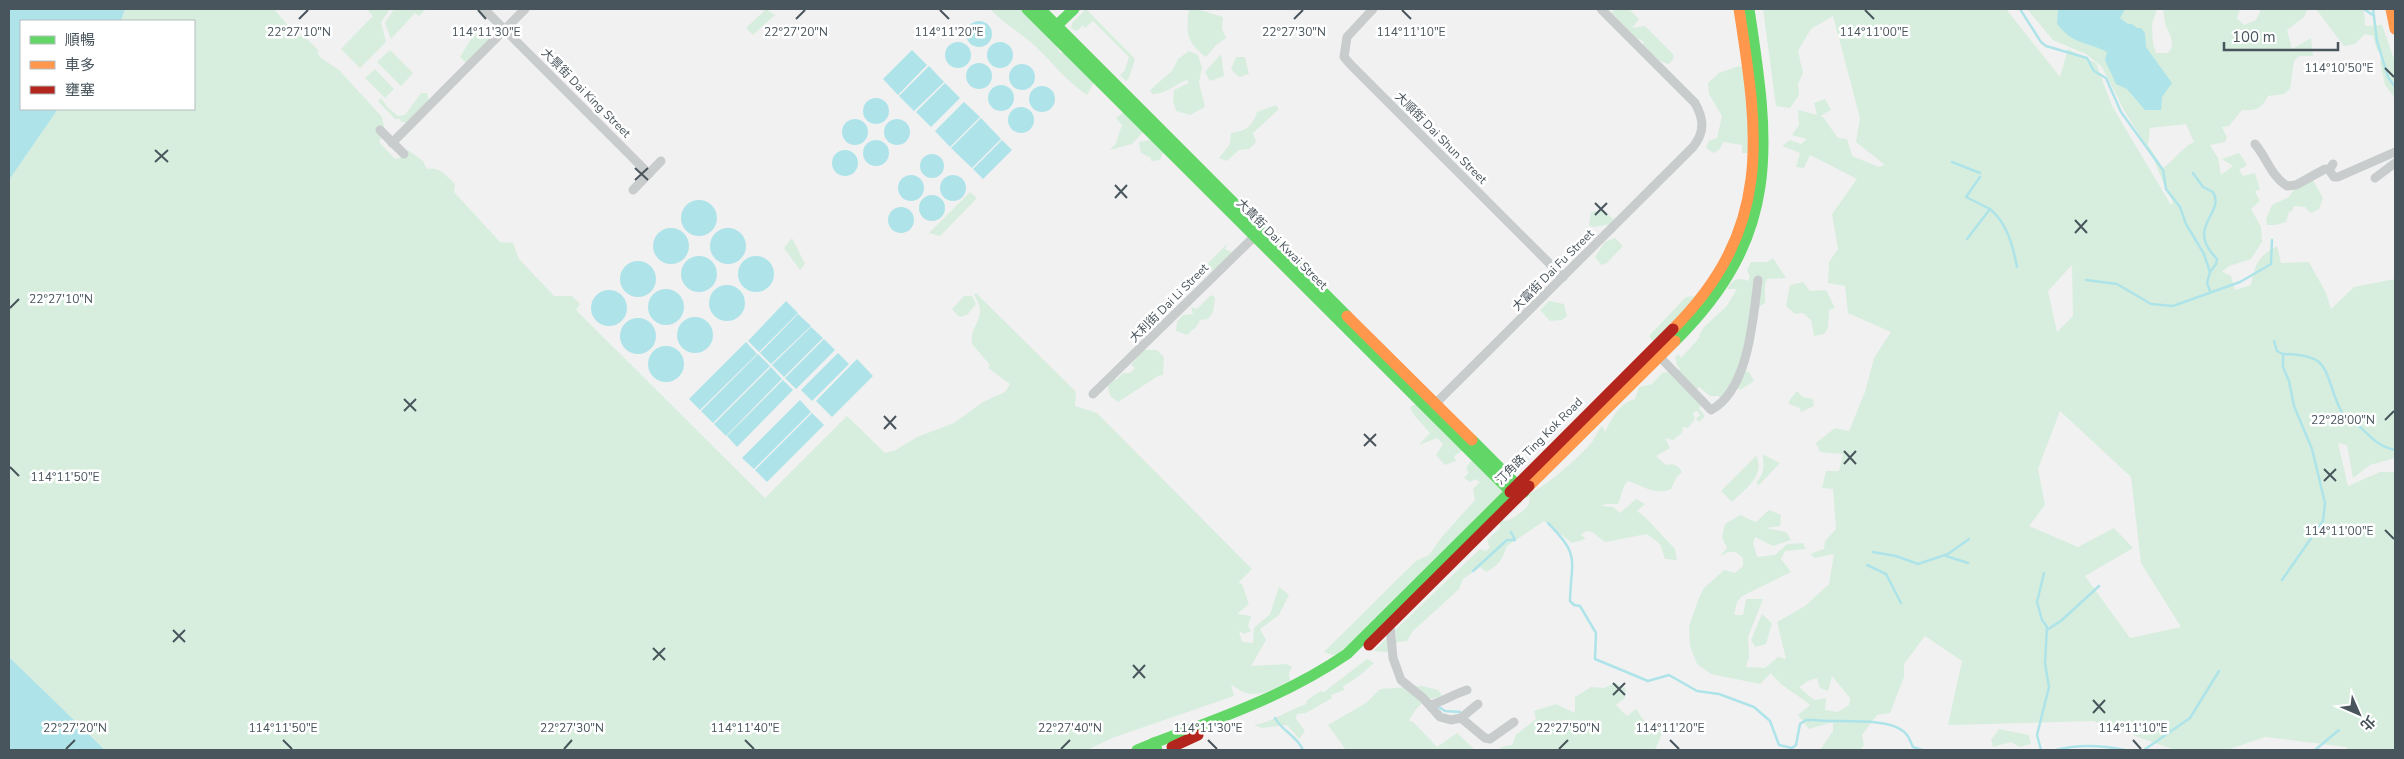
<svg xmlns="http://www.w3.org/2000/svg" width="2404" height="759" viewBox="0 0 2404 759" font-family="'Nunito Sans','Noto Sans TC',sans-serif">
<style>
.green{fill:#d7eede;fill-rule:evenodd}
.water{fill:#aee4e9}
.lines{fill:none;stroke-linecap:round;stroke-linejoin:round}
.stream{stroke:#aee4e9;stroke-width:2.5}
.street{stroke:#c9cccd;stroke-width:9}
.fast{stroke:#63d668;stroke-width:11}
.slow{stroke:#ff974d;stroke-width:11}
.jam{stroke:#b3261e;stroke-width:11}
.ticks{fill:none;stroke:#49555c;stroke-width:2}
.labels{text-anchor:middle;stroke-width:5;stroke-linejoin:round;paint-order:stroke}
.street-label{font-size:12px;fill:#49555c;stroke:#fff}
.ticks-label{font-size:12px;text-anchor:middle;fill:#49555c;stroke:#fff;stroke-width:5;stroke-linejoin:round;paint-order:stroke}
</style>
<rect width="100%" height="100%" fill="#f1f1f1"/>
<!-- green -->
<g class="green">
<path d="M125 9H274L296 35 305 37 319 51 317 52 321 58 339 70 382 117 385 131 379 142 395 159 400 158 408 150 423 161 427 169C440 166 446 176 455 184L454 192 500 242 513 243 519 259 554 296H572L580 304 576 310 765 498 847 416 885 453 894 451 917 437 954 423 983 402 1005 392 1010 384 988 368 990 365 972 344C969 323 990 319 974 295L976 293 1076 392 1075 406 1097 413 1252 569 1238 583 1242 584 1249 604 1237 614 1251 616 1248 626 1251 631 1244 634 1239 631 1242 642 1253 643 1254 628 1270 614 1279 587 1289 595 1279 615 1260 629 1266 640 1251 666 1287 664 1292 667 1289 673 1290 681C1267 692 1252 702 1231 684L1234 696 1112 738 1087 750H105L9 657V180L58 109H194V21H121Z"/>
<path d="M367 9H390L381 22 386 42 360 68 341 49 373 16Z"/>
<path d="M394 9H426L419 16 415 13 391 39 385 23Z"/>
<path d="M766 9 775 15 753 35 746 28Z"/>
<path d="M990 9H1043L1053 33 1048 40H1053L1060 53 1072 52 1095 80 1087 95C1066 81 1053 63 1035 46 1021 33 1003 23 990 9Z"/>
<path d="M1086 9 1135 59 1129 78 1126 81 1120 75 1125 70 1129 57 1093 21 1085 28 1083 25 1077 31 1071 28 1072 23Z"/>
<path d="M1189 9H1197L1223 17 1222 29 1226 38 1216 45 1206 57C1186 42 1186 33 1189 9Z"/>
<path d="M1617 9H1629L1639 19 1632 28 1645 26 1673 54 1674 58 1669 64C1656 61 1651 53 1642 46L1644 42 1635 37 1611 12Z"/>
<path d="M1763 9H2006L2060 77 2068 49 2096 63 2112 106 2171 205 2173 202 2166 189 2151 153 2125 112 2102 67 2086 54 2053 40 2027 9H2157L2152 24 2153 43 2156 53H2168C2176 45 2170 34 2166 26 2164 21 2164 14 2163 9H2240L2237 18 2244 25 2256 20 2261 9H2308L2304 17 2287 30 2292 49 2311 38 2313 56H2299L2294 61 2290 89 2284 94 2268 96C2261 109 2256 111 2242 110L2229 126 2222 127 2227 137 2225 142 2210 145 2218 158 2221 175 2233 166 2222 159 2239 153 2247 165 2239 170 2243 176 2255 173 2260 190 2255 191 2260 201 2251 209 2261 227 2262 242 2251 259 2229 266 2222 272 2231 276 2235 290 2251 285C2255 263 2258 257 2277 246L2281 263 2309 262 2326 293 2331 309 2354 287 2395 279V458L2370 465 2353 478 2347 445 2338 443 2348 486 2380 472H2395V750H2349L2346 747 2265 737 2227 750H2175L2093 721 1948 725 1962 661 1925 636 1904 664V677L1890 713 1877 715 1862 735 1864 745 1860 750H1820L1833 731V722L1809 729 1798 715 1810 705C1796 693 1781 687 1771 673L1760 684 1711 674 1697 664 1690 646 1689 626 1699 598 1704 588 1724 570 1735 573 1743 566V558L1736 552H1728L1720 556 1727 548 1722 537 1725 524 1740 515 1756 522 1769 510 1781 515 1780 526 1765 528 1786 532 1791 540 1773 546 1755 537 1753 543 1757 557 1775 555 1787 544 1803 543 1806 549 1785 551 1781 559 1791 572 1742 596 1737 602 1734 615H1743L1746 599H1763L1748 637 1749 656 1746 667 1765 668 1778 657 1786 659 1777 622 1805 606 1829 584 1834 554 1815 558 1810 554 1824 549 1825 541 1836 529 1833 489 1822 488 1826 471H1839L1843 454 1820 452 1816 443 1835 428 1849 431 1865 392 1874 358 1891 332 1848 313 1845 286 1828 283 1829 262 1838 249 1832 214 1857 179 1810 155 1804 168 1796 167 1800 153 1782 146 1790 140 1801 144 1807 139 1792 135 1799 125 1798 110 1817 115 1814 103 1825 99 1831 110 1820 116 1823 117 1838 138 1847 139 1852 156 1879 167 1885 165 1856 142 1860 118 1833 16 1811 29 1798 51 1803 73 1798 84 1799 95 1790 108 1776 106ZM2186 124 2194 142C2181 148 2175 160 2163 168L2148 145 2150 128ZM2072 265 2073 316 2057 332 2048 291ZM2060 411 2131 477 2141 563 2181 627 2130 638 2085 576 2133 548 2114 528 2078 547 2029 526 2045 505 2038 469ZM1832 676 1850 698 1849 705 1838 712 1825 710 1826 698 1814 700 1799 687 1808 681 1817 678 1820 688 1828 691Z"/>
<path d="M2316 9H2367L2364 11 2365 26 2382 25 2395 62V98L2385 85 2380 62 2383 54 2377 50 2373 36 2365 34 2355 44 2344 46Z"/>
<path d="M478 28 482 39 488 34 495 41 472 68 460 57Z"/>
<path d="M390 50 413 73 401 86 377 62Z"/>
<path d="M1189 51 1198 55 1202 68 1199 82 1205 107 1190 115 1176 111 1173 100 1174 90 1189 83 1187 80C1175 84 1165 95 1152 94L1150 90 1172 71 1178 59Z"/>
<path d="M1221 54 1224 76 1210 81 1205 72Z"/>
<path d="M1236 57H1245L1249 74 1239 77 1231 69Z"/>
<path d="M1739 66 1752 69 1750 153H1742V145L1723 142 1720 149 1714 153 1706 148 1709 141 1717 138 1722 116 1709 94 1708 83 1719 73Z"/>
<path d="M375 69 394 89 385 98 365 78Z"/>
<path d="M421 93H427L429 102 409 123 401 122 400 119H395L378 101 381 98 388 108 398 116 405 115Z"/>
<path d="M1276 105 1279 109 1253 133 1256 142 1249 149 1239 150 1227 161 1219 158 1230 144 1231 133C1246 131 1252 127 1257 112Z"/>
<path d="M1124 112 1145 130 1132 144 1110 150 1116 143 1122 125 1116 118Z"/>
<path d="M1156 139 1165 147 1160 160 1151 161V158L1141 153 1139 142Z"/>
<path d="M2311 177 2323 198 2319 209 2311 213 2305 207 2294 206 2292 211 2289 212 2286 222 2275 225H2267L2266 219 2272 205 2289 197 2295 188Z"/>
<path d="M970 192 977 198 940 236 929 233Z"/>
<path d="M1602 210 1614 219 1612 224 1592 227 1589 225 1591 212Z"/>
<path d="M792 238 805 264 800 270 784 248Z"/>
<path d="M1615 238 1623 246 1607 263 1601 265 1595 257 1605 242Z"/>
<path d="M1228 243 1225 249 1238 255 1211 271 1208 266 1200 271Z"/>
<path d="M1773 258 1786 278 1767 279 1765 284V303L1760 306 1755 314 1743 371 1749 372 1754 381 1740 390 1732 383 1721 398 1718 396H1710L1699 387 1696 390 1703 404 1699 408 1705 416 1699 422 1696 419 1700 415 1697 411 1693 413 1695 419 1688 428 1683 427 1682 433 1673 440 1665 438 1670 448 1656 456 1666 465C1673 463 1678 465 1682 472L1676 478 1671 489C1655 496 1643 486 1628 481 1622 487 1622 495 1618 504H1605L1602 506 1613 507 1620 513 1636 499 1645 504 1637 511 1645 517 1675 549 1677 560 1665 559 1660 544 1647 534 1605 542 1592 532 1586 531 1581 535 1586 539 1572 543 1544 521 1507 546C1503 559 1498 566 1486 572L1480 567 1463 579 1459 589 1412 632 1407 641 1397 642 1395 648 1386 652 1374 651 1389 636 1396 639 1395 630 1480 549 1485 551 1490 548 1487 540 1500 528V520L1508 521C1519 513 1533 508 1529 494 1550 483 1576 460 1592 442 1596 437 1597 431 1602 426L1605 432C1613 417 1618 404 1635 399L1639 387 1652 384 1662 373 1680 369 1676 364 1677 362 1675 358 1678 354 1681 358 1700 337 1699 335 1704 327 1726 307 1737 289H1727C1733 279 1738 277 1748 281L1750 277 1747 270 1751 262H1768Z"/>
<path d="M1803 282 1810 291 1826 290 1835 308 1829 310 1828 328 1824 334 1814 336 1811 320 1803 313 1795 314 1786 306 1790 285Z"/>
<path d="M1211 295 1215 297 1213 312 1208 319 1200 320 1197 326 1187 335 1176 331 1177 322 1183 315 1193 314 1191 307 1197 309Z"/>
<path d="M964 296H972L976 304 967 315 959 317 952 309Z"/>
<path d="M1693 296 1702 300 1653 341 1649 336 1686 297Z"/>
<path d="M1549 301 1564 304 1567 316 1562 320 1550 321 1540 310Z"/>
<path d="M1143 350H1157L1164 357 1163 375 1158 376 1118 402 1110 396 1107 383 1112 377 1116 380 1123 373H1130L1135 368 1131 365Z"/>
<path d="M1797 391 1803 397 1813 399 1814 406 1801 412 1800 408 1789 404V401Z"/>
<path d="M1419 402 1463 450 1454 456 1456 461 1445 465 1436 455 1443 444 1437 438 1419 445 1430 433 1414 415 1410 407Z"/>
<path d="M1762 454 1780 463 1759 485 1756 483C1764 474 1765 465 1762 454Z"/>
<path d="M1756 456C1766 475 1745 489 1732 502L1721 491Z"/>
<path d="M1478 458 1513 490 1343 654 1332 655 1324 652 1416 561 1429 555 1441 538 1475 500 1473 489 1480 482 1475 479 1470 482 1464 478 1469 472 1466 469 1470 462Z"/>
<path d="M1762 614 1772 623 1766 644 1755 647 1751 640Z"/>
<path d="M1367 659 1374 663C1364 672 1355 680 1343 686L1344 690 1331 695 1332 698 1306 713 1297 714 1296 719 1305 731 1299 739 1287 725 1262 728 1254 725C1270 723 1289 710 1306 704L1307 700 1321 691 1324 692Z"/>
<path d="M1615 683 1626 689 1625 698 1616 705 1627 716 1636 709 1646 724 1641 728H1657L1663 731 1655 750H1499L1501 747 1512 745 1516 735 1536 719 1534 711 1556 704 1575 713V697L1591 687 1604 688Z"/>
<path d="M1422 686 1438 690 1443 697C1424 698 1417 705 1409 721L1413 722 1437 747 1457 733 1475 750H1346L1328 725 1366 703 1380 689Z"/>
<path d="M1999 729 2029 735 2031 744 2020 747 2011 742 1993 747 1991 740Z"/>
</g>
<!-- water -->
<g class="water">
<path d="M9 9H125L121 21H21V109H58L9 180Z"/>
<path d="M2058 9H2125L2120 18 2128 24H2132L2137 28H2141L2145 33 2146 47 2172 83 2162 97 2161 110H2145L2127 89 2116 84 2105 60 2107 52C2095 45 2080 44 2069 36 2065 33 2061 28 2057 24Z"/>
<circle cx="979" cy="34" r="13"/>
<circle cx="958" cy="55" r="13"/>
<circle cx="1000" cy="55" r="13"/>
<path d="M912 50 927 65 898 95 883 79Z"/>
<circle cx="979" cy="76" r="13"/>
<circle cx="1022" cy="77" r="13"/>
<path d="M929 66 944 82 914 111 899 96Z"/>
<path d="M945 83 960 98 931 127 916 112Z"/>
<circle cx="1001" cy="98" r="13"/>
<circle cx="1042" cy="99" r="13"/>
<circle cx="876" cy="111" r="13"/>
<path d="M964 102 980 117 950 147 935 131Z"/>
<circle cx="1021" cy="120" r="13"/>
<path d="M981 118 1001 139 972 168 951 148Z"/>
<circle cx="855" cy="132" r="13"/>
<circle cx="897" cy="132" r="13"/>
<path d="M1002 140 1012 150 983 179 973 169Z"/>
<circle cx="876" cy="153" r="13"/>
<circle cx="845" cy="163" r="13"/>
<circle cx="932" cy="166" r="12"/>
<circle cx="953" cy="188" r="13"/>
<circle cx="911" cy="188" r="13"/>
<circle cx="932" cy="208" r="13"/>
<circle cx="699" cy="218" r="18"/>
<circle cx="901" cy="220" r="13"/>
<circle cx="728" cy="246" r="18"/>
<circle cx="671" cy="246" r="18"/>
<circle cx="756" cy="274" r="18"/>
<circle cx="699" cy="274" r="18"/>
<circle cx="638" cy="279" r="18"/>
<circle cx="727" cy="303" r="18"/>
<circle cx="666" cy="307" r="18"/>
<circle cx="609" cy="308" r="18"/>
<path d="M786 301 798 313 759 352 748 341Z"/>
<path d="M798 314 811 326 771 364 760 353Z"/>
<circle cx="695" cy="335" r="18"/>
<circle cx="638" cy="336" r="18"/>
<path d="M811 327 823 338 784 377 772 365Z"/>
<path d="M824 339 835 350 796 389 785 378Z"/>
<path d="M746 342 757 354 700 410 689 399Z"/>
<circle cx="666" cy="364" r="18"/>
<path d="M838 353 849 364 812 401 801 390Z"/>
<path d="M758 354 770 366 713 423 701 411Z"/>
<path d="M857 359 873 376 832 417 816 401Z"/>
<path d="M771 367 782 379 726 436 714 424Z"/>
<path d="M783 380 793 390 737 447 727 436Z"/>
<path d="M800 400 811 412 754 469 742 458Z"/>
<path d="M812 413 824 425 767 482 755 470Z"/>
<path d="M9 657 105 750H9Z"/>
</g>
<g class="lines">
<!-- stream -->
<g class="stream">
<path d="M2020 9 2041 42 2046 46 2087 58 2094 71 2106 78 2121 112 2163 170 2166 189 2180 207 2186 224 2204 254 2210 272 2207 283 2210 291"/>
<path d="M2364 9 2374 16"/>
<path d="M2373 9 2377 41 2388 77 2395 87"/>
<path d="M1952 162 1980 173"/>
<path d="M2193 173 2203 187 2213 192C2226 214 2184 226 2217 259L2216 264 2210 272"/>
<path d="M1980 177 1966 197 1990 209"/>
<path d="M1967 239 1990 209C2007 223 2013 246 2017 267"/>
<path d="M2086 280 2117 284 2151 304 2173 306 2240 282 2271 264 2272 240"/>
<path d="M2274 341 2277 351 2283 354V367L2289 381 2294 406 2312 449 2325 503 2323 521 2282 580"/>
<path d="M2283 354C2328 355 2323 366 2337 402 2339 407 2342 415 2347 419 2350 422 2356 423 2360 427 2371 437 2379 447 2395 450"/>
<path d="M1548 523C1581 556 1571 559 1570 601L1574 605 1580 606 1596 633 1595 659 1648 681 1669 675 1697 691 1719 694 1754 707 1770 721 1779 745 1792 748 1796 745 1800 724 1806 720H1814C1837 723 1886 717 1903 731 1909 735 1910 741 1913 747L1922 750"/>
<path d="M1873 552 1896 556 1918 564 1948 554 1969 539"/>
<path d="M1946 556 1968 563"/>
<path d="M1867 565 1886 574 1901 603"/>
<path d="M1473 571 1507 540H1515L1511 532"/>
<path d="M2047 630 2062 620 2099 586"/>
<path d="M1436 705 1445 711 1460 712"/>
<path d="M1275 718C1282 731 1297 736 1303 750"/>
<path d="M2041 750 2037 735 2049 687 2045 663 2047 627 2042 620 2037 602 2044 573"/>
<path d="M2056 750C2079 744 2101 745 2125 750"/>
<path d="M2144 750 2190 718 2219 671"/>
<path d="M2315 750 2339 730"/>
</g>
<!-- street -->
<g class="street">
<path d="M484 9 649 174"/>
<path d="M1373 9 1347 37 1344 57 1351 65 1563 277"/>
<path d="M380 130 404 154"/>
<path d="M392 143 525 9"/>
<path d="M2255 144C2267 158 2271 176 2287 186L2296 185 2325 169 2329 170"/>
<path d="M2333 164 2329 170 2334 177H2338L2395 152"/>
<path d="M2375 178 2395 163"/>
<path d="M633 190 661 161"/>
<path d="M1656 353 1711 410C1749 390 1753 318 1758 280"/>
<path d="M1093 394 1258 233"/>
<path d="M1432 407 1693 147C1705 132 1704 119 1695 103L1601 9"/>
<path d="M1390 626 1393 658 1401 680 1423 698 1440 717 1451 720 1461 718 1485 738 1490 739 1514 722"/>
<path d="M1430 705C1443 702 1453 694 1467 690"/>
<path d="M1461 718 1478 704"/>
</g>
<!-- fast -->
<g class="fast">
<path d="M1027 9 1517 498"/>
<path d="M1040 9 1347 316"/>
<path d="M1052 30 1074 9"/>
<path d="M1675 341C1782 235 1770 146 1749 9"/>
<path d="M1472 440 1524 492"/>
<path d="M1154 743C1221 718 1287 695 1347 654L1510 492"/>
<path d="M1137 750 1154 743 1157 750"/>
</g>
<!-- slow -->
<g class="slow">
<path d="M2391 9 2395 29"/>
<path d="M1347 316 1472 440"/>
<path d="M1673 329C1773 229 1759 137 1739 9"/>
<path d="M1529 486 1675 341"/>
</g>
<!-- jam -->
<g class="jam">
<path d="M1510 492 1673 329"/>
<path d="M1369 645 1529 486"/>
<path d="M1172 747 1198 735"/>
</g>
</g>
<!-- ticks -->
<path class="ticks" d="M478 10 486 19M940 10 949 19M1402 10 1411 19M1865 10 1874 19M299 19 308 10M796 19 805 10M1294 19 1303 10M2385 68 2394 77M155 150 168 162M155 162 168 150M635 168 648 180M635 180 648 168M1115 185 1127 198M1115 198 1127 185M1595 203 1607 215M1595 215 1607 203M2075 220 2087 233M2075 233 2087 220M10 308 19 299M404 399 416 411M404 411 416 399M884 416 896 429M2385 420 2394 411M884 429 896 416M1364 434 1376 446M1364 446 1376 434M1844 451 1856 464M1844 464 1856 451M10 467 19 476M2324 469 2336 481M2324 481 2336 469M2385 530 2394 539M173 630 185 642M173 642 185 630M653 648 665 660M653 660 665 648M1133 665 1145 678M1133 678 1145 665M1613 683 1625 695M1613 695 1625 683M2093 700 2105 713M2093 713 2105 700M283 740 292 749M745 740 754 749M1208 740 1217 749M1670 740 1679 749M2133 740 2141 749M66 749 75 740M564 749 572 740M1061 749 1070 740M1559 749 1568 740"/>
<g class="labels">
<!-- street labels -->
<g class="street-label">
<text transform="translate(586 93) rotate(45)" y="4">大景街 Dai King Street</text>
<text transform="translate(1441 138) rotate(45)" y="4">大順街 Dai Shun Street</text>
<text transform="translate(1282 244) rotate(45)" y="4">大貴街 Dai Kwai Street</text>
<text transform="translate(1553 270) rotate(-45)" y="4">大富街 Dai Fu Street</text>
<text transform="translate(1169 303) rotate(-45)" y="4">大利街 Dai Li Street</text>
<text transform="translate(1539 441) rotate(-45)" y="4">汀角路 Ting Kok Road</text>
</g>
</g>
<g class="ticks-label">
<text x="299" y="36">22°27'10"N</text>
<text x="486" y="36">114°11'30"E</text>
<text x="796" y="36">22°27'20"N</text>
<text x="949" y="36">114°11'20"E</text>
<text x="1294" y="36">22°27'30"N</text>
<text x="1411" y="36">114°11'10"E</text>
<text x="1874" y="36">114°11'00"E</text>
<text x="2339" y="72">114°10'50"E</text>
<text x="61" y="303">22°27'10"N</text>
<text x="2343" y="424">22°28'00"N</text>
<text x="65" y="481">114°11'50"E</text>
<text x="2339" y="535">114°11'00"E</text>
<text x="1070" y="732">22°27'40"N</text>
<text x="1568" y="732">22°27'50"N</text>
<text x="75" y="732">22°27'20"N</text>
<text x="283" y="732">114°11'50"E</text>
<text x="572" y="732">22°27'30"N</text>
<text x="745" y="732">114°11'40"E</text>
<text x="1208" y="732">114°11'30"E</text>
<text x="1670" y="732">114°11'20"E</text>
<text x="2133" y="732">114°11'10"E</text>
</g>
<!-- border -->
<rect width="2404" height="759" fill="none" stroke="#49555c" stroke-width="20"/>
<!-- legend -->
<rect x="20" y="20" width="175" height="90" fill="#ffffff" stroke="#b6bbbe"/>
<rect x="30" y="36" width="25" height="8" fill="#63d668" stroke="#b6bbbe"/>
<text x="65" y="45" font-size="15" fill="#49555c">順暢</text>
<rect x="30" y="61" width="25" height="8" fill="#ff974d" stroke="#b6bbbe"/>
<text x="65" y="70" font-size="15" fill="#49555c">車多</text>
<rect x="30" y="86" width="25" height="8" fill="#b3261e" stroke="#b6bbbe"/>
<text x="65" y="95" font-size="15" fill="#49555c">壅塞</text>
<!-- north arrow -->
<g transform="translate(2359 714) rotate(135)" stroke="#ffffff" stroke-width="4" paint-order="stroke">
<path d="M0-4L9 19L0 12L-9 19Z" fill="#49555c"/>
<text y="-8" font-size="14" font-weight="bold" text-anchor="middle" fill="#49555c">北</text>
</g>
<!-- scale -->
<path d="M2224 42v8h114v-8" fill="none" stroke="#49555c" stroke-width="2.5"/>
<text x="2232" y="42" font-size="15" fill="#49555c" stroke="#ffffff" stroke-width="4" paint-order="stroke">100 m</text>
</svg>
